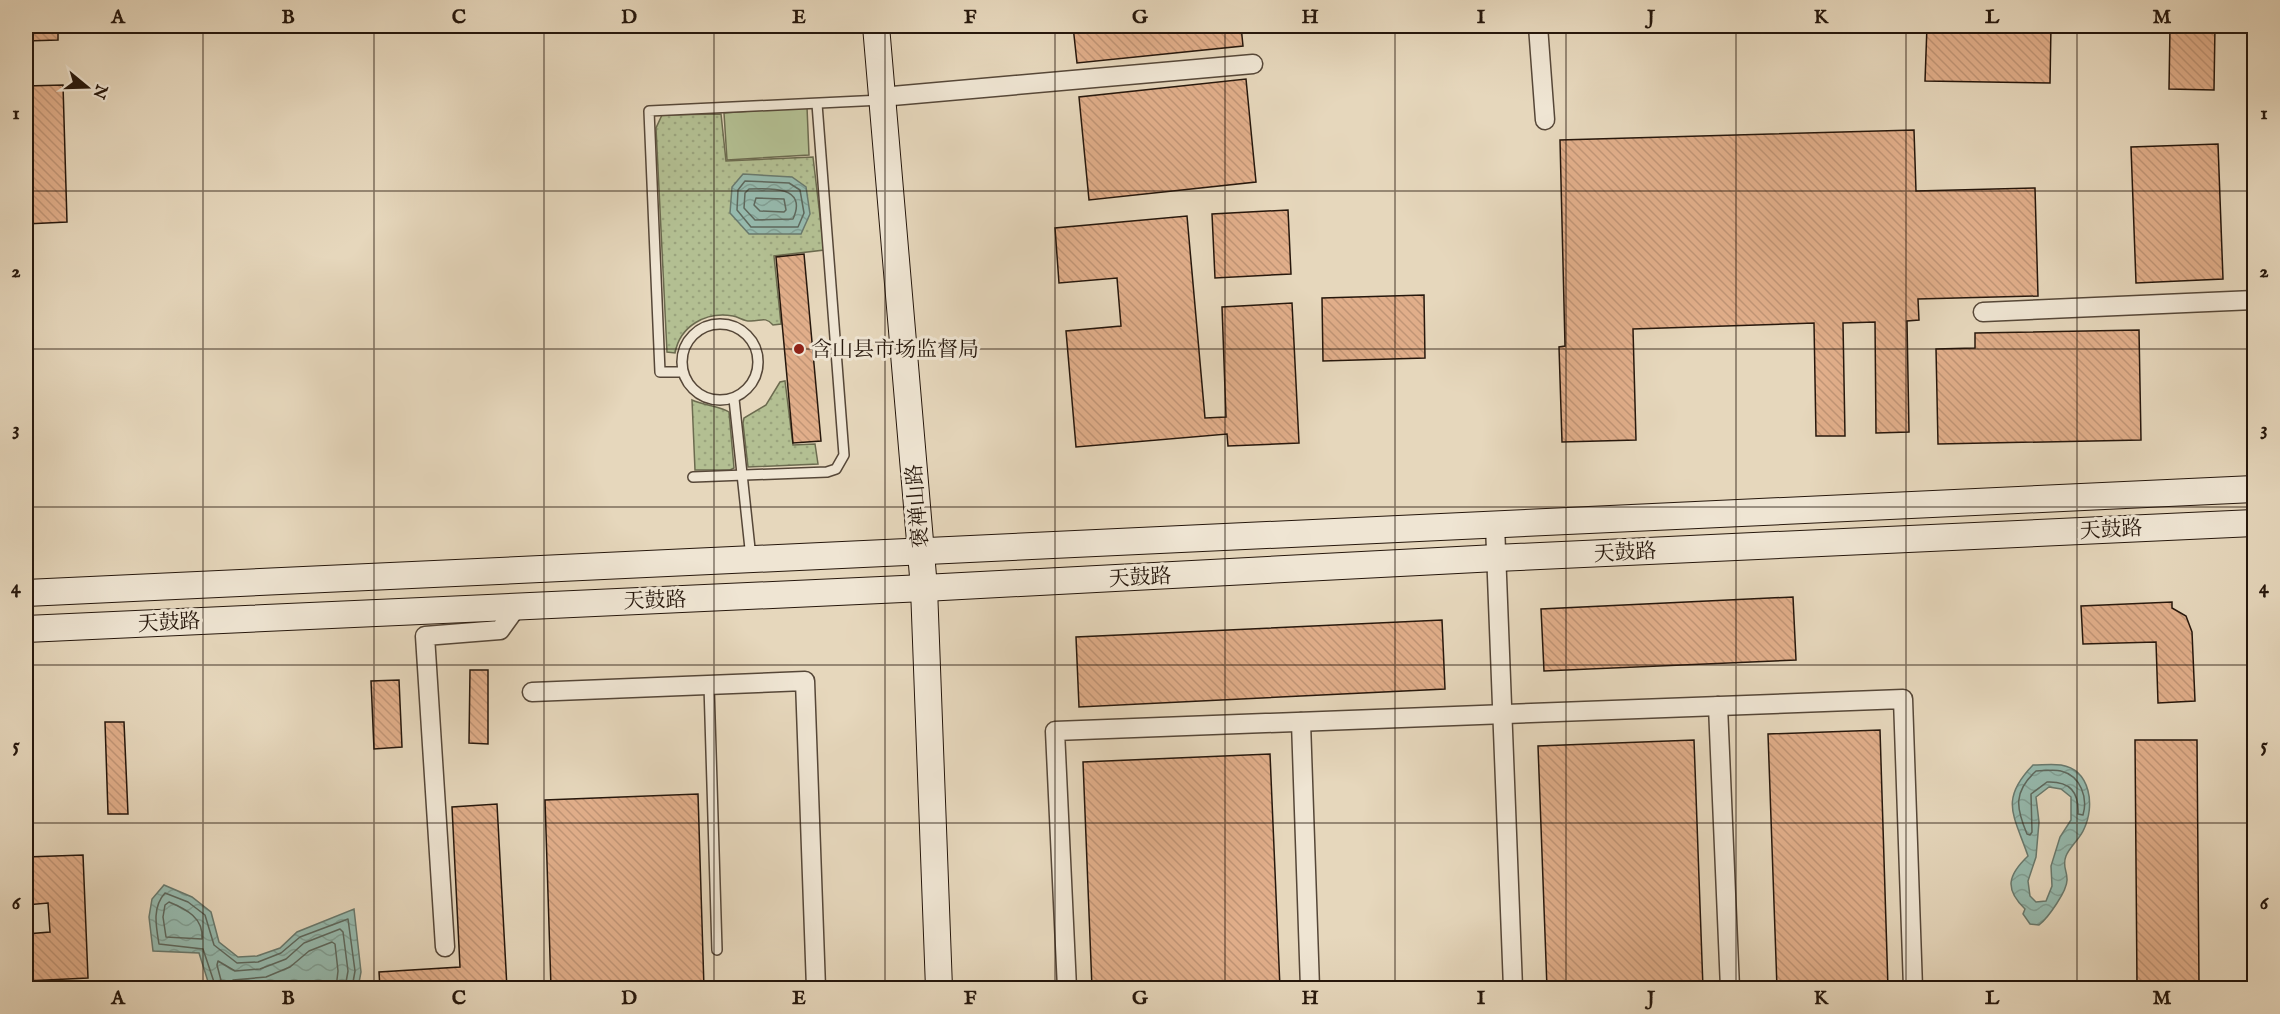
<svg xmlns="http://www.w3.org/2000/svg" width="2280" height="1014" viewBox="0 0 2280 1014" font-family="'IM FELL English','Noto Serif SC',serif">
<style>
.grass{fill:url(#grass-dots);stroke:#6c6b4f;stroke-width:1.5}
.garden{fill:#b3bf92;stroke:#6c6b4f;stroke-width:1.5}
.water{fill:url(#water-waves);stroke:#69796d;stroke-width:1.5;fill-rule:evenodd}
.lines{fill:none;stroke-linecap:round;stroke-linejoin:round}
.shore{stroke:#5e685d;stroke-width:1.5}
.building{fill:url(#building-back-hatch);stroke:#26170c;stroke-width:1.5}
.service-casing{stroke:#564738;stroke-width:12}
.minor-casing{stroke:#564738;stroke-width:21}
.secondary-casing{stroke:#26170c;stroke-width:28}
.service{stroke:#efe5d3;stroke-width:9}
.minor{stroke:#efe5d3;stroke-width:18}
.secondary{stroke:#efe5d3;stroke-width:26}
.grid{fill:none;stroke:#26170c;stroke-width:1.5;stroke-opacity:0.55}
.poi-dot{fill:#8f2418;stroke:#efe5d3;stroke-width:2}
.labels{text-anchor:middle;stroke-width:6;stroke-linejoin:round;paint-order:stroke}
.poi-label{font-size:21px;fill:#26170c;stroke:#efe5d3;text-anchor:start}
.street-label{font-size:21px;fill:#26170c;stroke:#efe5d3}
.neatline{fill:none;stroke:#26170c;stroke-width:2}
.grid-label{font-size:20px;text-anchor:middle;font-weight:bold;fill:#26170c}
</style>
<defs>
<pattern id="grass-dots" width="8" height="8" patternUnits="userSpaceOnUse" patternTransform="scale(1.5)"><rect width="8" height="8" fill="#b3bf92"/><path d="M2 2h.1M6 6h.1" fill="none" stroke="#9aa37d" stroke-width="1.8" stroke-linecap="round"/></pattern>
<pattern id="water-waves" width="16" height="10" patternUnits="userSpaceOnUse" patternTransform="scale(1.5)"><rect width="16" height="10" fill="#96baae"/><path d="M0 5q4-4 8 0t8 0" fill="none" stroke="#819f94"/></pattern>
<pattern id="building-back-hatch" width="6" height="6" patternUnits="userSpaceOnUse" patternTransform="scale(1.5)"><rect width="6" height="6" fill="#e1ae8a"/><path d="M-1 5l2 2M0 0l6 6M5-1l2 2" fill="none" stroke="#c19576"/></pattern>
</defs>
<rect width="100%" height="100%" fill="#e6d7bc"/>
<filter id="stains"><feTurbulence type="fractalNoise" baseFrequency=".00333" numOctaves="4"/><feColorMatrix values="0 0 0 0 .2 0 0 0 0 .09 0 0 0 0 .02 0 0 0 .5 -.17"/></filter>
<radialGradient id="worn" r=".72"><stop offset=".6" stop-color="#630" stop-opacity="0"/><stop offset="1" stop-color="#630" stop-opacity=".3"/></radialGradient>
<!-- grass -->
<g class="grass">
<path d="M721 114 726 161 813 157 824 250 774 256 781 324 773 325C765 316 761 321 751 321 745 322 739 317 733 316 706 311 680 326 675 353L667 352 656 128 662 115Z"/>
<path d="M785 381 793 445 815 444 818 464 748 467 743 423 744 418 766 405 780 382Z"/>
<path d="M692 400C703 405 722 407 729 412L734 468 730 470H695Z"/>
</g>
<!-- garden -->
<path class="garden" d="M807 107 809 155 727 160 724 113Z"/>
<!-- water -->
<g class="water">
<path d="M743 174 792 177 806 187 810 214 801 234H749L730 213 732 187Z"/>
<path d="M2033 765C2042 765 2052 764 2061 765 2091 770 2095 806 2084 829 2080 839 2070 846 2066 856 2062 866 2067 870 2067 879 2068 890 2048 918 2039 925L2030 924 2023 914 2025 909C2004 889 2008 875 2028 856 2014 815 1999 800 2033 765ZM2049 787 2061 789 2071 797V820L2060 837 2051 866 2052 886 2046 901 2036 902 2030 896 2028 881 2036 857 2039 822 2036 797Z"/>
<path d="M164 885 192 897 211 912 219 942 238 957 257 956 280 948 297 932 354 909 361 972 358 988H210L199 953 153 951 149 917 152 899Z"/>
</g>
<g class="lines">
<!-- shore -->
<g class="shore">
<path d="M745 181 789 183 800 190 804 213 798 227H751L737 210 738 190Z"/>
<path d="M749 189C770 188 808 186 793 219L755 220 744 208 745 193Z"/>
<path d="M756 198 784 199 786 210 784 212 760 211 754 205Z"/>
<path d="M2036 771C2044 771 2054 769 2061 771 2081 776 2088 798 2083 815L2078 814C2079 792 2070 781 2047 782L2031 794 2032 832 2030 835 2027 834C2016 808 2013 792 2036 771Z"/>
<path d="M169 902C186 909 204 918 202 939L166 937 163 917 165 905Z"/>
<path d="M216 988 203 949 159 944C156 926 152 907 165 893L188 902 205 915 214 945 237 963 258 962 281 953 300 937 348 919 355 971 352 988"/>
<path d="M223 988 217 965 218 961 235 971 260 969 286 959 304 943 340 929 343 932 348 971 345 988"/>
<path d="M232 988 233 980 266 977 290 967 309 951 332 942 335 944 338 971 336 988"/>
</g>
</g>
<!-- building -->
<g class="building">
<path d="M26 26H58V40L26 41Z"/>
<path d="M1073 26H1241L1243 46 1077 63Z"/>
<path d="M1927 26H2051L2050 83 1925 81Z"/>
<path d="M2170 26H2215L2214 90 2169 89Z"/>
<path d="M1246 79 1256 182 1089 200 1079 97Z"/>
<path d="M63 85 67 222 26 224V86Z"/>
<path d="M1914 130 1916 191 2035 188 2038 296 1918 299 1919 320 1907 321 1909 432 1876 433 1875 322 1843 323 1845 436H1816L1814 323 1633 329 1636 440 1562 442 1559 347 1565 346 1560 140Z"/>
<path d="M2218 144 2223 279 2136 283 2131 147Z"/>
<path d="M1288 210 1291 274 1215 278 1212 214Z"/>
<path d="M1187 216 1205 418 1226 417 1222 307 1292 303 1299 443 1228 446 1227 434 1076 447 1066 331 1121 326 1117 278 1059 283 1055 228Z"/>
<path d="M804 254 821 441 793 443 776 257Z"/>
<path d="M1424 295 1425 358 1323 361 1322 298Z"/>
<path d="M2139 330 2141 440 1938 444 1936 349 1975 348V333Z"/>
<path d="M1793 597 1796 660 1544 671 1541 609Z"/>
<path d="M2172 602V608L2186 616 2192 632 2195 701 2158 703 2156 642 2083 644 2081 606Z"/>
<path d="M1442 620 1445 689 1079 707 1076 637Z"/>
<path d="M470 670H488V744L469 743Z"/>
<path d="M399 680 402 747 374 749 371 681Z"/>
<path d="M105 722H124L128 814H108Z"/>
<path d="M1880 730 1888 988H1777L1768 734Z"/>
<path d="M1694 740 1703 988H1547L1538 746Z"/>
<path d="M2135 740H2197L2199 983 2137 984Z"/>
<path d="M1270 754 1280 988H1092L1083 762Z"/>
<path d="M698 794 704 988H551L545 800Z"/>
<path d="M497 804 507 988H380L379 972 460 967 452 807Z"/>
<path d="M83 855 88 978 26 981V934L50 932 48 903 26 905V857Z"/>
</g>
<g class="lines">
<defs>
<g id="service">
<circle cx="720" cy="362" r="38"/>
<path d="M682 372H660L649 111 882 100"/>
<path d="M734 399 751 558"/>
<path d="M693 477 827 472 836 469 844 455 817 104"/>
<path d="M709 685 717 950"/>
</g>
<g id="minor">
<path d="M1538 26 1545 120"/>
<path d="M881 97 1253 64"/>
<path d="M1983 312 2254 300"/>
<path d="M1495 525 1513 988"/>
<path d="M532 692 805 681 816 988"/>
<path d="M1718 706 1730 988"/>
<path d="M1301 722 1310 988"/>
<path d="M445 947 425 636 500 630 518 605"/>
<path d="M1067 988 1055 731 1903 699 1913 988"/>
</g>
<g id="secondary">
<path d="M876 26 924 588 939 988"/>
<path d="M26 593 2254 489"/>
<path d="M26 629 924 588 1496 558 2254 523"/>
</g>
</defs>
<!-- service casing -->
<use href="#service" class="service-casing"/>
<!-- minor casing -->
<use href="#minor" class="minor-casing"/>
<!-- secondary casing -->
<use href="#secondary" class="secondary-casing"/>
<!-- service -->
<use href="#service" class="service"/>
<!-- minor -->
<use href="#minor" class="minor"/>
<!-- secondary -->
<use href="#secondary" class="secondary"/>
</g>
<!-- grid -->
<path class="grid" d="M203 26V988M374 26V988M544 26V988M714 26V988M885 26V988M1055 26V988M1225 26V988M1395 26V988M1566 26V988M1736 26V988M1906 26V988M2077 26V988M26 191H2254M26 349H2254M26 507H2254M26 665H2254M26 823H2254"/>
<!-- markers -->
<circle class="poi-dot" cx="799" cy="349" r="6"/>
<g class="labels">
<!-- poi labels -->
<g class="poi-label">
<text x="811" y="356">含山县市场监督局</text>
</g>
<!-- street labels -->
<g class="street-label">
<text transform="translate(917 506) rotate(-95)" y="7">褒禅山路</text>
<text transform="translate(2111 529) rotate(-3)" y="7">天鼓路</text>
<text transform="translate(1625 552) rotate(-3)" y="7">天鼓路</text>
<text transform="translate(1140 577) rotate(-3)" y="7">天鼓路</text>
<text transform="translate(655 600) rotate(-2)" y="7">天鼓路</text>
<text transform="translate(169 622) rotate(-3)" y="7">天鼓路</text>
</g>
</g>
<!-- margin -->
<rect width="2280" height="1014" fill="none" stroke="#e6d7bc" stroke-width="66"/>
<!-- north arrow -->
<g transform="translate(87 87) rotate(109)" stroke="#efe5d3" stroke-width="4.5" paint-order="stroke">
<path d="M0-4.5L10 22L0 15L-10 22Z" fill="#26170c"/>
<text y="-9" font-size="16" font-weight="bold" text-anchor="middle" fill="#26170c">N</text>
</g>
<rect x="33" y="33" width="2214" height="948" class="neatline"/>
<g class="grid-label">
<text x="118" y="23">A</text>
<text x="288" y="23">B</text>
<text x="459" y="23">C</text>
<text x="629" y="23">D</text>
<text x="799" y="23">E</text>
<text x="970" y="23">F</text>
<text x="1140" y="23">G</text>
<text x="1310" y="23">H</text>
<text x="1481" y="23">I</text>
<text x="1651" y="23">J</text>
<text x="1821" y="23">K</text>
<text x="1992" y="23">L</text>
<text x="2162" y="23">M</text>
<text x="16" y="119">1</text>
<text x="2264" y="119">1</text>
<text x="16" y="277">2</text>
<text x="2264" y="277">2</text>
<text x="16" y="435">3</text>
<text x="2264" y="435">3</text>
<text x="16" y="593">4</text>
<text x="2264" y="593">4</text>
<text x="16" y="751">5</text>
<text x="2264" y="751">5</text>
<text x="16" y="909">6</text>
<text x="2264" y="909">6</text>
<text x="118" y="1004">A</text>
<text x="288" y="1004">B</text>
<text x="459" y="1004">C</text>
<text x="629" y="1004">D</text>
<text x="799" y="1004">E</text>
<text x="970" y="1004">F</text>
<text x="1140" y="1004">G</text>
<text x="1310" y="1004">H</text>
<text x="1481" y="1004">I</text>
<text x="1651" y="1004">J</text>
<text x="1821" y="1004">K</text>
<text x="1992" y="1004">L</text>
<text x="2162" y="1004">M</text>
</g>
<rect width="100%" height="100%" filter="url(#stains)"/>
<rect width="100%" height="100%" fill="url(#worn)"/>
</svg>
